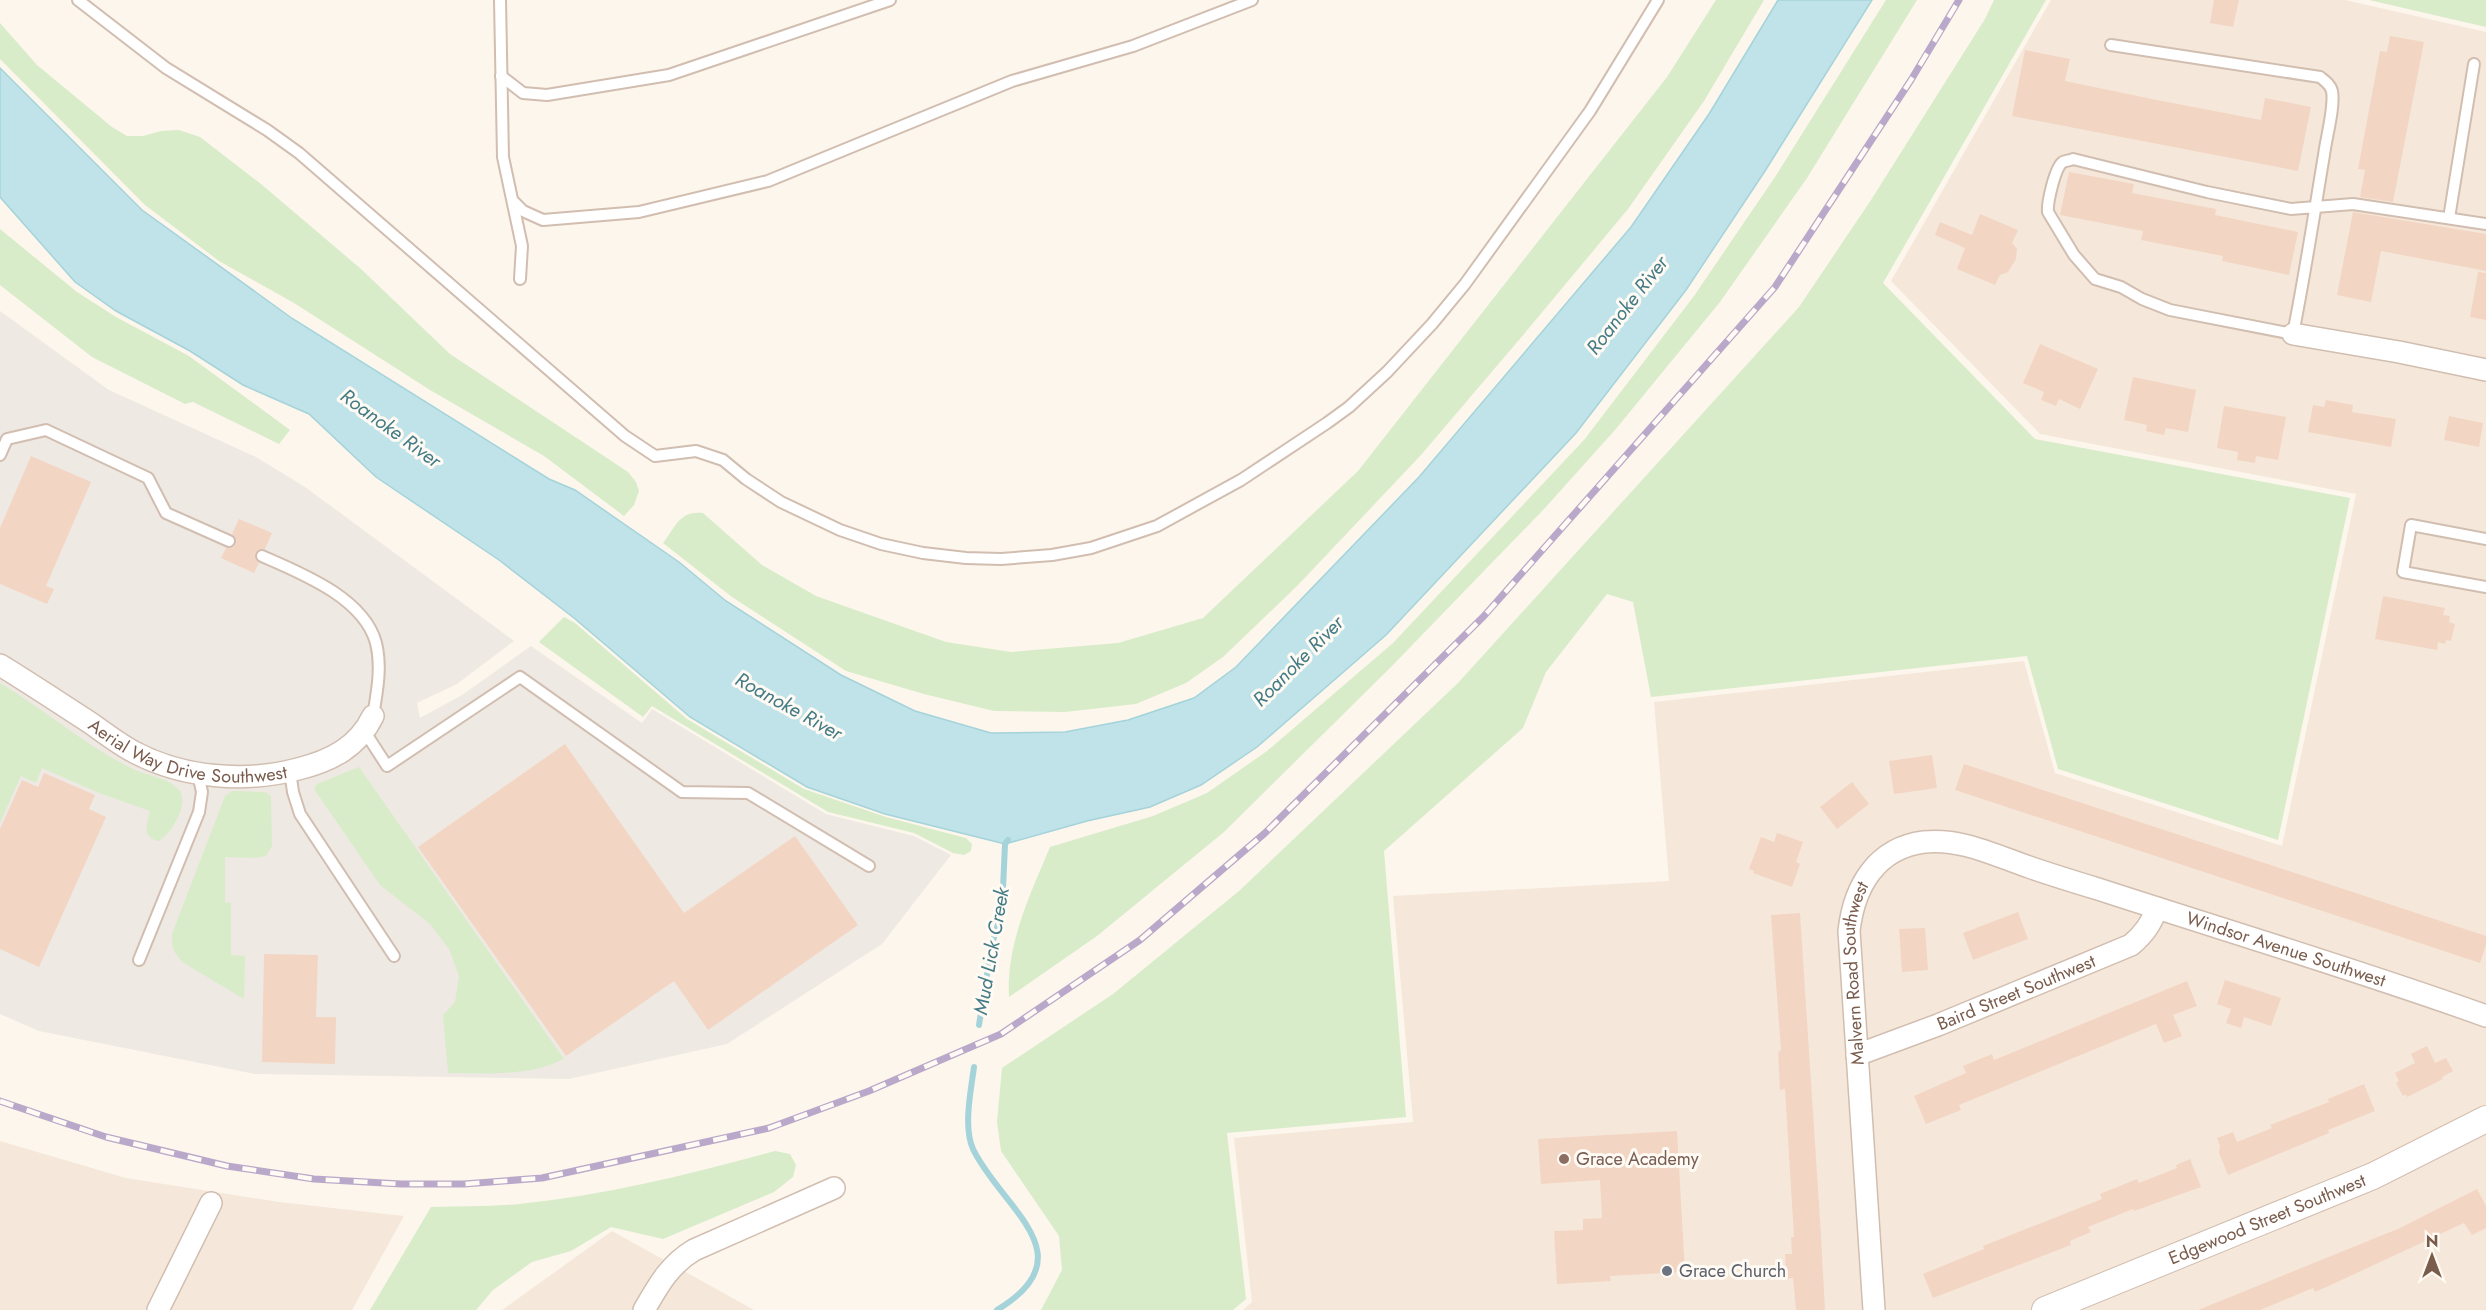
<svg xmlns="http://www.w3.org/2000/svg" width="2486" height="1310" viewBox="0 0 2486 1310" font-family="Jost,sans-serif">
<style>
.residential{fill:#f5e8da}
.industrial{fill:#efe9e4}
.green{fill:#d8ecc9}
.water{fill:#bfe3e8;stroke:#a5d3da;stroke-width:1.5}
.lines{fill:none;stroke-linecap:round;stroke-linejoin:round}
.stream{stroke:#a5d3da;stroke-width:6}
.building{fill:#f3d5c3}
.service-casing{stroke:#d1beb0;stroke-width:14}
.minor-casing{stroke:#d1beb0;stroke-width:24}
.tertiary-casing{stroke:#d1beb0;stroke-width:28}
.service{stroke:#fff;stroke-width:10}
.minor{stroke:#fff;stroke-width:21}
.tertiary{stroke:#fff;stroke-width:26}
.rail-casing{stroke:#b9a8c9;stroke-width:7}
.rail{stroke:#fffaf3;stroke-width:4.5;stroke-dasharray:14;stroke-linecap:butt}
.education-dot{fill:#8d6e63;stroke:#fffaf3;stroke-width:2}
.worship-dot{fill:#6b7280;stroke:#fffaf3;stroke-width:2}
.labels{text-anchor:middle;stroke-width:6;stroke-linejoin:round;paint-order:stroke}
.street-label{font-size:18px;fill:#7a5c4d;stroke:#fffaf3}
.education-label{font-size:18px;fill:#785e54;stroke:#fffaf3;text-anchor:start}
.worship-label{font-size:18px;fill:#5b616d;stroke:#fffaf3;text-anchor:start}
.water-label{font-size:20px;font-style:italic;fill:#437c86;stroke:#fffaf3}
</style>
<rect width="100%" height="100%" fill="#fdf6ec"/>
<!-- residential -->
<g class="residential">
<path d="M2051 0H2345L2486 32V1310H1243L1252 1302 1234 1138 1413 1122 1393 896 1669 881 1654 702 2024 661 2055 773 2282 846 2356 494 2040 434 1891 281Z"/>
<path d="M0 1141 126 1178 279 1202 404 1216 352 1310H0Z"/>
<path d="M612 1231 754 1310H502Z"/>
</g>
<!-- industrial -->
<path class="industrial" d="M0 311 109 390 256 457 305 487 514 641 457 684 417 703 420 718 462 695 531 646 642 723 652 709 826 814 914 836 951 855 882 944 727 1044 569 1079 255 1074 39 1031 0 1014Z"/>
<!-- green -->
<g class="green">
<path d="M1716 0H1764L1704 101 1628 209 1524 334 1421 455 1298 585 1223 657 1186 683 1136 704 1065 712 994 711 924 694 846 671 732 597 663 543C676 526 680 510 703 513L762 565 816 596 946 642 1011 652 1118 643 1203 618 1358 471 1667 77Z"/>
<path d="M1886 0H1917L1807 178 1720 302 1615 430 1544 509 1391 667 1224 832 1097 936 1009 997C1006 944 1030 895 1050 847L1153 816 1207 793 1267 751 1393 643 1584 440 1694 296 1775 177Z"/>
<path d="M1994 0H2046L1883 283 2035 439 2350 498 2278 840 2058 769 2027 656 1651 697 1633 602 1607 594 1546 672 1523 728 1384 851 1406 1117 1227 1133 1246 1299 1233 1310H1041L1062 1270 1059 1236 1001 1151 997 1122 1002 1068 1113 994 1239 891 1458 683 1799 307 1871 200 1985 19Z"/>
<path d="M2369 0H2486V27Z"/>
<path d="M0 23 37 65 112 127 127 136H143L161 131 179 130 200 137 261 184 361 269 450 354 628 472 636 482 639 491 634 505 624 516 544 456 430 390 294 303 219 261 145 205 0 59Z"/>
<path d="M0 229 77 292 116 317 189 356 290 430 279 444 193 402 185 404 92 357 0 285Z"/>
<path d="M564 617 575 623 687 719 804 789 886 817 966 838 972 844 971 851 964 855 953 853 914 833 828 812 652 706 643 717 539 642Z"/>
<path d="M0 683C45 710 86 746 133 769 147 776 168 777 179 790 190 803 171 834 159 841 141 838 147 824 150 811L99 793 42 768 36 783 21 776 0 823Z"/>
<path d="M359 767 564 1059C527 1077 489 1073 448 1073L443 1015 455 1002 459 976 449 949 430 924 380 885 314 789 317 784Z"/>
<path d="M232 791 265 792 271 796 272 846 266 856 255 858 225 857V902L231 903V955L245 956 244 999 184 963C174 954 171 947 172 934L225 796Z"/>
<path d="M775 1151 790 1154 796 1165 793 1177 774 1192 663 1239 611 1227 571 1251 532 1262 493 1290 476 1310H370L431 1207C460 1206 490 1207 519 1204 606 1195 691 1174 775 1151Z"/>
</g>
<!-- water -->
<path class="water" d="M1778 0H1872L1765 171 1686 290 1576 433 1386 635 1257 747 1201 785 1150 807 1087 821 1005 844 885 814 807 787 690 717 574 618 499 560 376 477 309 414 243 385 190 351 116 311 75 282 0 197V68L142 210 293 319 549 479 575 490 679 562 726 601 841 675 915 711 991 733 1065 732 1128 720 1194 698 1236 667 1419 477 1631 227 1709 114Z"/>
<g class="lines">
<!-- stream -->
<g class="stream">
<path d="M979 1025 992 944 1002 911 1005 844 1008 840"/>
<path d="M974 1067C971 1090 963 1127 973 1149 1001 1208 1089 1255 997 1310"/>
</g>
</g>
<!-- building -->
<g class="building">
<path d="M2214 0H2239L2233 27 2210 23Z"/>
<path d="M2390 36 2424 42 2393 202 2360 197 2365 170 2358 169 2380 51 2387 52Z"/>
<path d="M2025 50 2070 59 2065 81 2157 100 2261 120 2265 98 2311 107 2298 171 2012 116Z"/>
<path d="M2069 172 2134 184 2132 193 2216 209 2215 215 2298 232 2289 275 2222 261 2223 256 2141 240 2143 231 2060 215Z"/>
<path d="M2353 212 2486 234V271L2381 251 2371 302 2337 295Z"/>
<path d="M1980 214 2018 230 2012 243 2017 249 2016 259 2008 272 2000 275 1995 285 1957 269 1965 248 1935 235 1940 222 1972 235Z"/>
<path d="M2478 272 2486 273V320L2470 317Z"/>
<path d="M2040 344 2098 369 2080 409 2059 399 2056 406 2041 400 2044 392 2023 383Z"/>
<path d="M2133 377 2196 390 2188 432 2166 428 2164 435 2146 431 2147 425 2124 420Z"/>
<path d="M2326 400 2353 405 2352 412 2396 419 2391 447 2308 432 2313 405 2324 407Z"/>
<path d="M2224 406 2286 417 2278 460 2256 456 2255 463 2237 460 2238 452 2217 448Z"/>
<path d="M2449 416 2483 423 2479 447 2444 440Z"/>
<path d="M31 456 91 482 46 586 54 589 47 604 0 584V528Z"/>
<path d="M239 519 272 533 265 549H261L255 553V557L259 563 254 573 221 558 226 548 233 547 236 543 235 537 232 534Z"/>
<path d="M2383 596 2445 608 2443 615 2450 616 2449 622 2455 624 2451 641 2446 640 2445 644 2438 642 2437 650 2375 639Z"/>
<path d="M565 744 684 913 795 836 858 925 708 1030 674 981 566 1056 418 847Z"/>
<path d="M1932 755 1937 788 1894 794 1889 761Z"/>
<path d="M1964 764 2486 936V945L2480 963 1955 790Z"/>
<path d="M44 773 95 795 89 809 106 817 39 967 0 949V829L22 780 38 787Z"/>
<path d="M1852 782 1869 804 1837 829 1820 807Z"/>
<path d="M1777 833 1803 842 1796 862 1800 864 1792 887 1753 873 1754 871 1749 869 1761 837 1774 842Z"/>
<path d="M2018 912 2028 939 1973 960 1963 933Z"/>
<path d="M1800 913 1821 1235 1825 1310H1796L1793 1278 1786 1279 1785 1254H1792L1791 1237H1794L1785 1089 1780 1090 1778 1052 1781 1050 1771 915Z"/>
<path d="M1925 928 1928 970 1902 972 1899 929Z"/>
<path d="M264 954 318 955 316 1017H336L335 1064 262 1062Z"/>
<path d="M2225 980 2281 998 2271 1026 2244 1017 2241 1028 2226 1023 2231 1009 2217 1004Z"/>
<path d="M2187 981 2197 1006 2173 1015 2182 1036 2164 1043 2156 1024 1959 1105 1961 1110 1926 1124 1914 1096 1966 1073 1963 1066 1992 1054 1994 1060Z"/>
<path d="M2427 1046 2435 1063 2446 1058 2453 1071 2442 1077 2443 1079 2407 1097 2406 1094 2403 1096 2396 1083 2399 1081 2395 1073 2415 1063 2411 1054Z"/>
<path d="M2364 1084 2375 1111 2328 1130 2329 1133 2228 1175 2219 1153 2220 1146 2217 1138 2233 1132 2237 1142 2272 1128 2270 1125 2329 1102 2328 1099Z"/>
<path d="M1677 1131 1685 1272 1610 1276 1611 1281 1557 1284 1554 1231 1583 1230V1219L1602 1218 1600 1180 1541 1184 1538 1139Z"/>
<path d="M2190 1159 2201 1187 2134 1211 2133 1209 2088 1227 2091 1232 2070 1241 2071 1245 1933 1298 1923 1274 1984 1249 1983 1246 2102 1199 2100 1194 2137 1179 2139 1183 2177 1168 2176 1165Z"/>
<path d="M2477 1189 2486 1206V1228L2472 1235 2464 1223 2333 1284 2315 1292 2313 1288 2260 1310H2198L2400 1228Z"/>
</g>
<g class="lines">
<defs>
<g id="service">
<path d="M78 0 166 68 267 130 299 153 625 436 655 456 696 451 723 460 746 479 781 502 840 530 881 544 923 553 966 558 1001 559 1052 555 1091 548 1157 526 1241 480 1327 423 1349 407 1387 372 1432 324 1465 284 1590 111 1658 0"/>
<path d="M500 0 503 157 522 246 520 279"/>
<path d="M2111 45 2320 77C2325 81 2330 84 2332 91 2335 107 2326 138 2324 155 2314 215 2305 274 2293 334L2170 310 2142 299 2121 287 2095 279 2074 255 2048 212C2047 203 2055 167 2063 162 2064 161 2072 160 2073 159L2207 192 2291 209 2353 204 2486 224"/>
<path d="M501 76 523 93 547 95 669 75 890 0"/>
<path d="M514 202 523 211 543 220 639 212 768 181 1012 81 1133 46 1252 0"/>
<path d="M2449 218 2474 64"/>
<path d="M0 455 7 439 46 430 148 478 166 513 229 541"/>
<path d="M2486 539 2411 525 2403 572 2486 587"/>
<path d="M262 556C301 573 364 598 376 643 382 667 377 692 373 716"/>
<path d="M365 732 387 766 520 677 682 792 748 793 869 866"/>
<path d="M290 771 293 792 300 814 394 956"/>
<path d="M139 960 199 812 202 792 198 774"/>
</g>
<g id="minor">
<path d="M2293 334 2399 352 2486 370"/>
<path id="s1" d="M0 665C31 684 61 704 92 724 106 734 119 744 134 752 183 778 245 783 298 769 331 761 358 747 373 716"/>
<path id="s2" d="M1857 1055 1938 1025 2131 945C2144 934 2151 924 2157 908"/>
<path d="M158 1310 211 1203"/>
<path d="M644 1310C658 1286 669 1265 694 1250L834 1188"/>
<path id="s3" d="M1874 1310 1849 931C1854 887 1876 848 1924 842 1961 838 1994 855 2029 867 2052 875 2075 882 2098 889 2227 931 2358 970 2486 1016"/>
</g>
<g id="tertiary">
<path id="s4" d="M2045 1310 2373 1176 2486 1119"/>
</g>
</defs>
<!-- service casing -->
<use href="#service" class="service-casing"/>
<!-- minor casing -->
<use href="#minor" class="minor-casing"/>
<!-- tertiary casing -->
<use href="#tertiary" class="tertiary-casing"/>
<!-- service -->
<use href="#service" class="service"/>
<!-- minor -->
<use href="#minor" class="minor"/>
<!-- tertiary -->
<use href="#tertiary" class="tertiary"/>
<defs>
<path id="rail" d="M0 1101 106 1137 227 1166 314 1179 401 1184H464L542 1178 769 1128 869 1091 1001 1034 1140 940 1265 833 1484 616 1775 287 1911 80 1959 0"/>
</defs>
<!-- rail casing -->
<use href="#rail" class="rail-casing"/>
<!-- rail -->
<use href="#rail" class="rail"/>
</g>
<!-- markers -->
<circle class="education-dot" cx="1564" cy="1159" r="6"/>
<circle class="worship-dot" cx="1667" cy="1271" r="6"/>
<g class="labels">
<!-- street labels -->
<g class="street-label">
<text dy="6" stroke="none"><textPath href="#s1" startOffset="212">Aerial Way Drive Southwest</textPath></text>
<text dy="6" stroke="none"><textPath href="#s3" startOffset="885">Windsor Avenue Southwest</textPath></text>
<text dy="6" stroke="none"><textPath href="#s3" startOffset="338">Malvern Road Southwest</textPath></text>
<text dy="6" stroke="none"><textPath href="#s2" startOffset="171">Baird Street Southwest</textPath></text>
<text dy="6" stroke="none"><textPath href="#s4" startOffset="240">Edgewood Street Southwest</textPath></text>
</g>
<!-- education labels -->
<g class="education-label">
<text x="1576" y="1165">Grace Academy</text>
</g>
<!-- worship labels -->
<g class="worship-label">
<text x="1679" y="1277">Grace Church</text>
</g>
<!-- water labels -->
<g class="water-label">
<text transform="translate(1627 305) rotate(-52)" y="7">Roanoke River</text>
<text transform="translate(391 428) rotate(36)" y="7">Roanoke River</text>
<text transform="translate(1298 661) rotate(-45)" y="7">Roanoke River</text>
<text transform="translate(789 706) rotate(29)" y="7">Roanoke River</text>
<text transform="translate(991 951) rotate(-80)" y="7">Mud Lick Creek</text>
</g>
</g>
<!-- north arrow -->
<g transform="translate(2432 1256)" stroke="#fffaf3" stroke-width="4.5" paint-order="stroke">
<path d="M0-4.5L10 22L0 15L-10 22Z" fill="#7a5c4d"/>
<text y="-9" font-size="16" font-weight="bold" text-anchor="middle" fill="#7a5c4d">N</text>
</g>
</svg>
